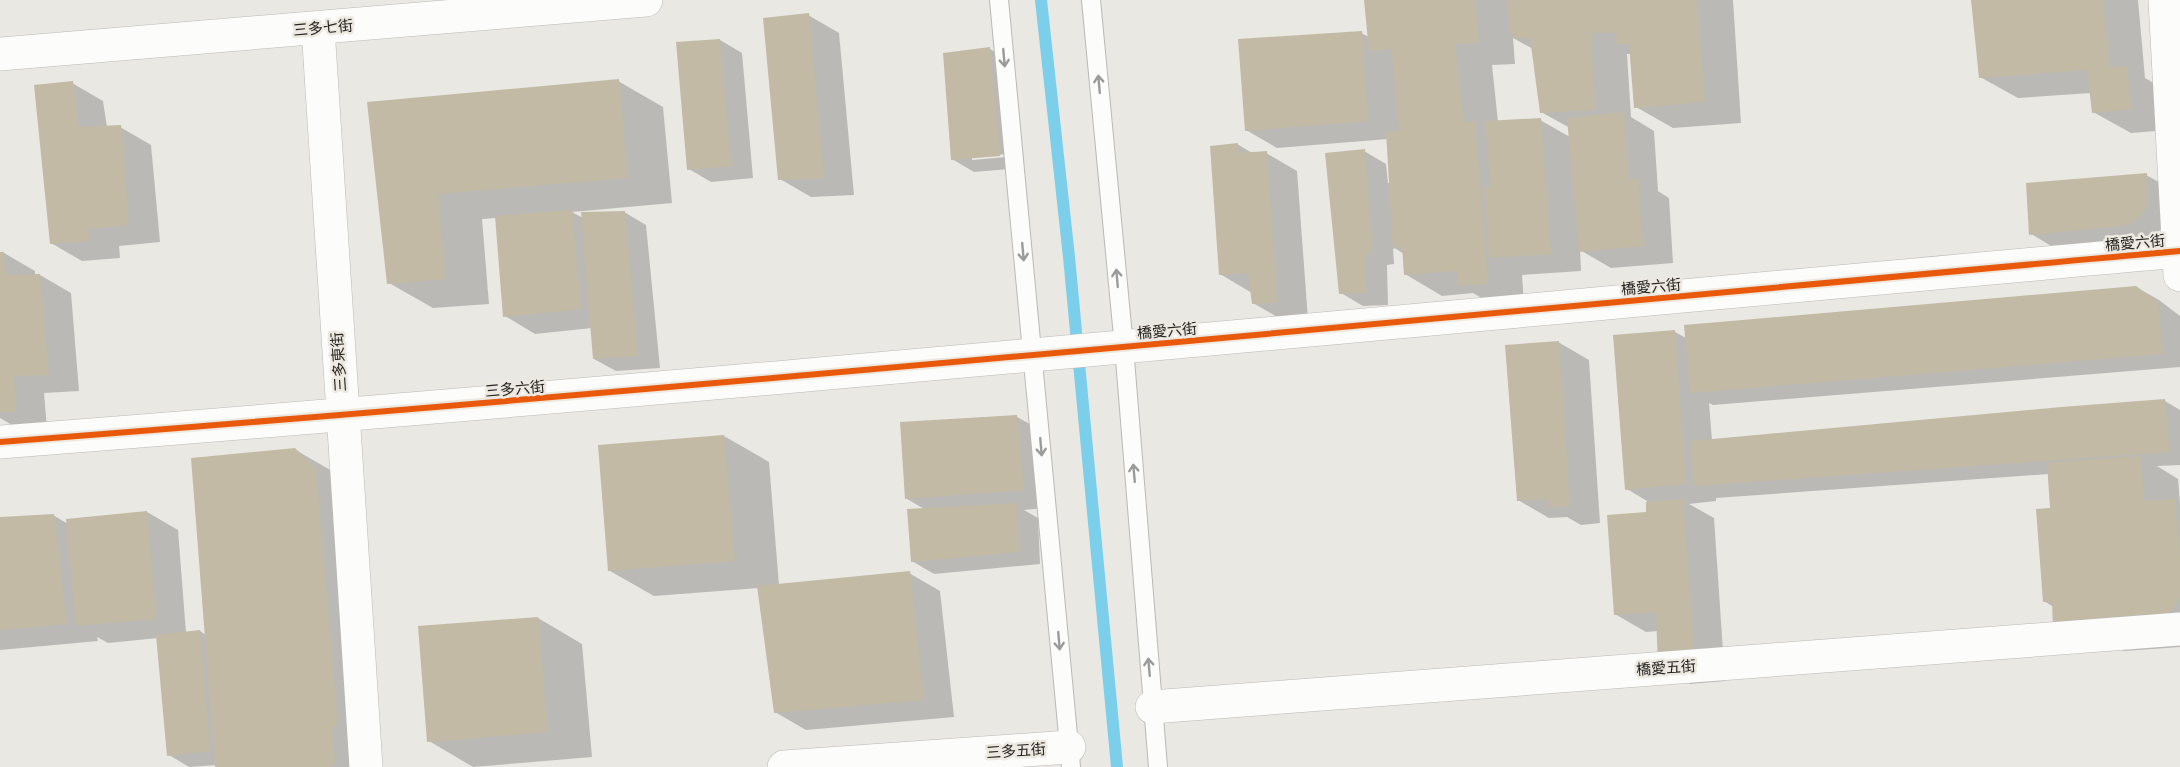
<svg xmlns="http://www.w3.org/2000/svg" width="2180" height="767" viewBox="0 0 2180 767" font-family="Ubuntu,'Noto Sans TC',sans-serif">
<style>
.shadow{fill:#0003;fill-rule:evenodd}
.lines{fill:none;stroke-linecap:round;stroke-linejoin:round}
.stream{stroke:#7bcfea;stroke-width:12}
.building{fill:#c2baa5}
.lane-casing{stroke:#bab9b5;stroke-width:20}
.street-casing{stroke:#bab9b5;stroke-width:34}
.lane{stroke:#fcfcfb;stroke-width:18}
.street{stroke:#fcfcfb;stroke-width:33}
.cycleway-casing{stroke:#ede9e0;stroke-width:10}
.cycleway{stroke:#e8590c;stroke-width:6}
.oneway{stroke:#9b9b99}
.labels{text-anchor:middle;stroke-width:5;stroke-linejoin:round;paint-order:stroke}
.street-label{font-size:15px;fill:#252421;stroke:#ede9e0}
</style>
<rect width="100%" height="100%" fill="#eae8e3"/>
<!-- shadow -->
<g class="shadow">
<path d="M1366 0H1733L1741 123 1673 128 1636 107 1631 54H1627L1631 117 1654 131 1658 191 1669 198 1673 263 1611 268 1580 250 1581 271 1522 275 1524 304 1497 307 1473 293 1442 296 1405 274 1404 254 1393 247 1394 264 1387 265 1388 305 1363 306 1341 293 1364 151 1386 164 1388 183H1391L1388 139 1277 148 1246 130 1361 33 1369 37ZM1513 38 1533 49 1541 112 1570 128V137L1540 120 1498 122 1492 65 1515 64Z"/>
<path d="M1973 0H2138L2145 78 2164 89 2168 130 2131 133 2093 112 2091 93 2018 98 1980 77Z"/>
<path d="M808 15 839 33 854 195 811 197 780 179Z"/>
<path d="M720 40 742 53 753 178 711 182 689 169Z"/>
<path d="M990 49 1012 62 1021 168 974 172 952 159ZM1007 154V157L972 160V157Z"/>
<path d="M618 81 663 107 672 203 572 212 583 218 624 212 646 225 660 368 616 371 594 359 592 328 535 334 505 316 496 218 482 219 489 304 433 308 389 283 369 103Z"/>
<path d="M72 83 103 101 107 127H120L151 145 160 242 119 246 120 258 82 261 51 243Z"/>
<path d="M1237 144 1254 154 1266 153 1297 171 1308 319 1284 321 1253 303 1252 293 1220 274Z"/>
<path d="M2146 175 2168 187 2170 220 2153 237 2053 247 2031 234Z"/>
<path d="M0 253H4L35 271V275H40L71 293 79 391 44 393 47 429H19L0 418Z"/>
<path d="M2136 287 2159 300 2180 316V367L1713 405 1709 403 1712 440 2165 401 2180 410V465L2157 466 2178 479 2180 503V647L2124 651 2044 601 2052 509 2049 474 1716 498V501L1689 504 1714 518 1725 681 1690 684 1659 667 1658 631 1646 632 1615 614 1647 513V501L1627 489 1675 332 1686 338Z"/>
<path d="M1558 342 1589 360 1600 523 1581 525 1567 517 1549 518 1518 500Z"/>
<path d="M1017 417 1048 434 1055 507 1024 510 1038 518 1040 564 934 574 912 561 926 510 907 499Z"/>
<path d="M724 436 769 462 779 585 909 573 940 591 954 717 806 730 775 712 759 588 654 596 610 571Z"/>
<path d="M294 449 332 471 370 767H217V765L189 767 169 755 158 638 108 643 97 637 98 641 0 650V519L53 515 68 524 147 512 178 530 186 633 200 631 206 635Z"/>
<path d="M538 618 582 644 592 757 473 767 429 741Z"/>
</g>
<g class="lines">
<!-- stream -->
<path class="stream" d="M1041 0 1069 257 1117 767"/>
</g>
<!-- building -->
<g class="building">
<path d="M1364 0H1475L1479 43 1455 44 1464 122 1475 121 1488 284 1458 286 1457 271 1404 275 1402 246 1393 249 1386 132 1399 131 1392 49 1369 51Z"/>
<path d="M1507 0H1697L1705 102 1634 108 1629 44H1616L1615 33H1591L1595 110 1540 113 1530 38H1511Z"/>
<path d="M1971 0H2103L2109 68 2127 66 2131 109 2092 113 2087 70 1979 78Z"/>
<path d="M809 13 824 178 778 180 763 18Z"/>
<path d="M1362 31 1368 121 1245 131 1238 39Z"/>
<path d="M720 39 731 166 687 170 676 42Z"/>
<path d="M990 47 1000 156 951 160 943 53Z"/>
<path d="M619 79 628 178 438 194 445 279 387 284 367 102Z"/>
<path d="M73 81 79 127 121 125 129 225 88 229 90 241 50 244 34 85Z"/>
<path d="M1624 112 1628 180 1638 178 1643 246 1579 252 1567 118Z"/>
<path d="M1541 118 1551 254 1489 258 1484 187H1491L1485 121Z"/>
<path d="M1238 143V153L1267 151 1277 302 1252 304 1248 273 1219 275 1210 146Z"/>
<path d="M1365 149 1372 252 1365 253 1366 293 1339 294 1325 153Z"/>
<path d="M2147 173 2148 207 2130 225 2029 235 2026 183Z"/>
<path d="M572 210 581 309 503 317 495 216Z"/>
<path d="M625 211 638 356 593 359 581 212Z"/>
<path d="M0 252H4L5 275 40 274 49 375 14 376 16 412H0Z"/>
<path d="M2136 286 2158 302 2163 354 1690 393 1684 325Z"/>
<path d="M1675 330 1686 484 1625 490 1613 335Z"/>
<path d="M1559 341 1570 506 1549 508 1548 499 1517 501 1505 345Z"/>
<path d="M2165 399 2170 452 1694 486 1691 441 2061 407Z"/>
<path d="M1017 415 1024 490 905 499 900 422Z"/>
<path d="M724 435 735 561 608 571 598 445Z"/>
<path d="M295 448 316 469 338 726 332 727 335 762 330 767H215L191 458Z"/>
<path d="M2141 456 2144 501 2175 499 2180 561V598L2160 625 2053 629 2052 602H2043L2036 509 2050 508 2047 463Z"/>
<path d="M1683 499 1695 664 1658 668 1656 612 1614 615 1607 515 1646 512V502Z"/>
<path d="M1017 503 1019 552 911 562 907 509Z"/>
<path d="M147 511 156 619 76 626 66 519Z"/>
<path d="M54 514 67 624 0 630V517Z"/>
<path d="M910 571 924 700 774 713 757 586Z"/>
<path d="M538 617 548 732 427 742 418 626Z"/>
<path d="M200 630 210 751 167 756 156 635Z"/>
</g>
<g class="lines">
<defs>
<g id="lane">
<path d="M999 0 1071 767"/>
<path d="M1091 0 1124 347 1158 767"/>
</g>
<g id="street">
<path d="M2165 0 2180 275"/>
<path d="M318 28 366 767"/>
<path d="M0 54 646 0"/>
<path d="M0 442C727 386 1453 316 2180 251"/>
<path d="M1152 707 2180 629"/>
<path d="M784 767 1069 747"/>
</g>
</defs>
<!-- lane casing -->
<use href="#lane" class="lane-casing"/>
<!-- street casing -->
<use href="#street" class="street-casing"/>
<!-- lane -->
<use href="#lane" class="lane"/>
<!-- street -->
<use href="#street" class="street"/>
<defs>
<path id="cycleway" d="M0 442C727 386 1453 316 2180 251"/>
</defs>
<!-- cycleway casing -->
<use href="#cycleway" class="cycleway-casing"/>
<!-- cycleway -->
<use href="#cycleway" class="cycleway"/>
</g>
<!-- one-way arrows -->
<defs><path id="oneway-shaft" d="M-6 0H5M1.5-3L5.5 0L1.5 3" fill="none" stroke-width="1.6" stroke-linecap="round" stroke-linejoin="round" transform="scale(1.5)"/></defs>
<g class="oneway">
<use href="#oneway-shaft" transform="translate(1004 58) rotate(85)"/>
<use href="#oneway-shaft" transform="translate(1099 84) rotate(-95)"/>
<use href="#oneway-shaft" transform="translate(1023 252) rotate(85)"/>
<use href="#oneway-shaft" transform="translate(1117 278) rotate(-95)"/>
<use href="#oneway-shaft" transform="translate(1041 447) rotate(85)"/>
<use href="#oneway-shaft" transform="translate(1134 473) rotate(-95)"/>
<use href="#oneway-shaft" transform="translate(1059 641) rotate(85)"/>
<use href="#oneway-shaft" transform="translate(1149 667) rotate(-95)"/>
</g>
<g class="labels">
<!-- street labels -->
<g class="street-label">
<text transform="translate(323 28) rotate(-5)" y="5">三多七街</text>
<text transform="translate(2135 243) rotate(-5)" y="5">橋愛六街</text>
<text transform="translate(1651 287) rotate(-5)" y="5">橋愛六街</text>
<text transform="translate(1167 331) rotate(-5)" y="5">橋愛六街</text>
<text transform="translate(339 362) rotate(-94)" y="5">三多東街</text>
<text transform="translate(515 389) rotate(-5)" y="5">三多六街</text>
<text transform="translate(1666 668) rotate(-4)" y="5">橋愛五街</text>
<text transform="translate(1016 751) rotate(-4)" y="5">三多五街</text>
</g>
</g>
</svg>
